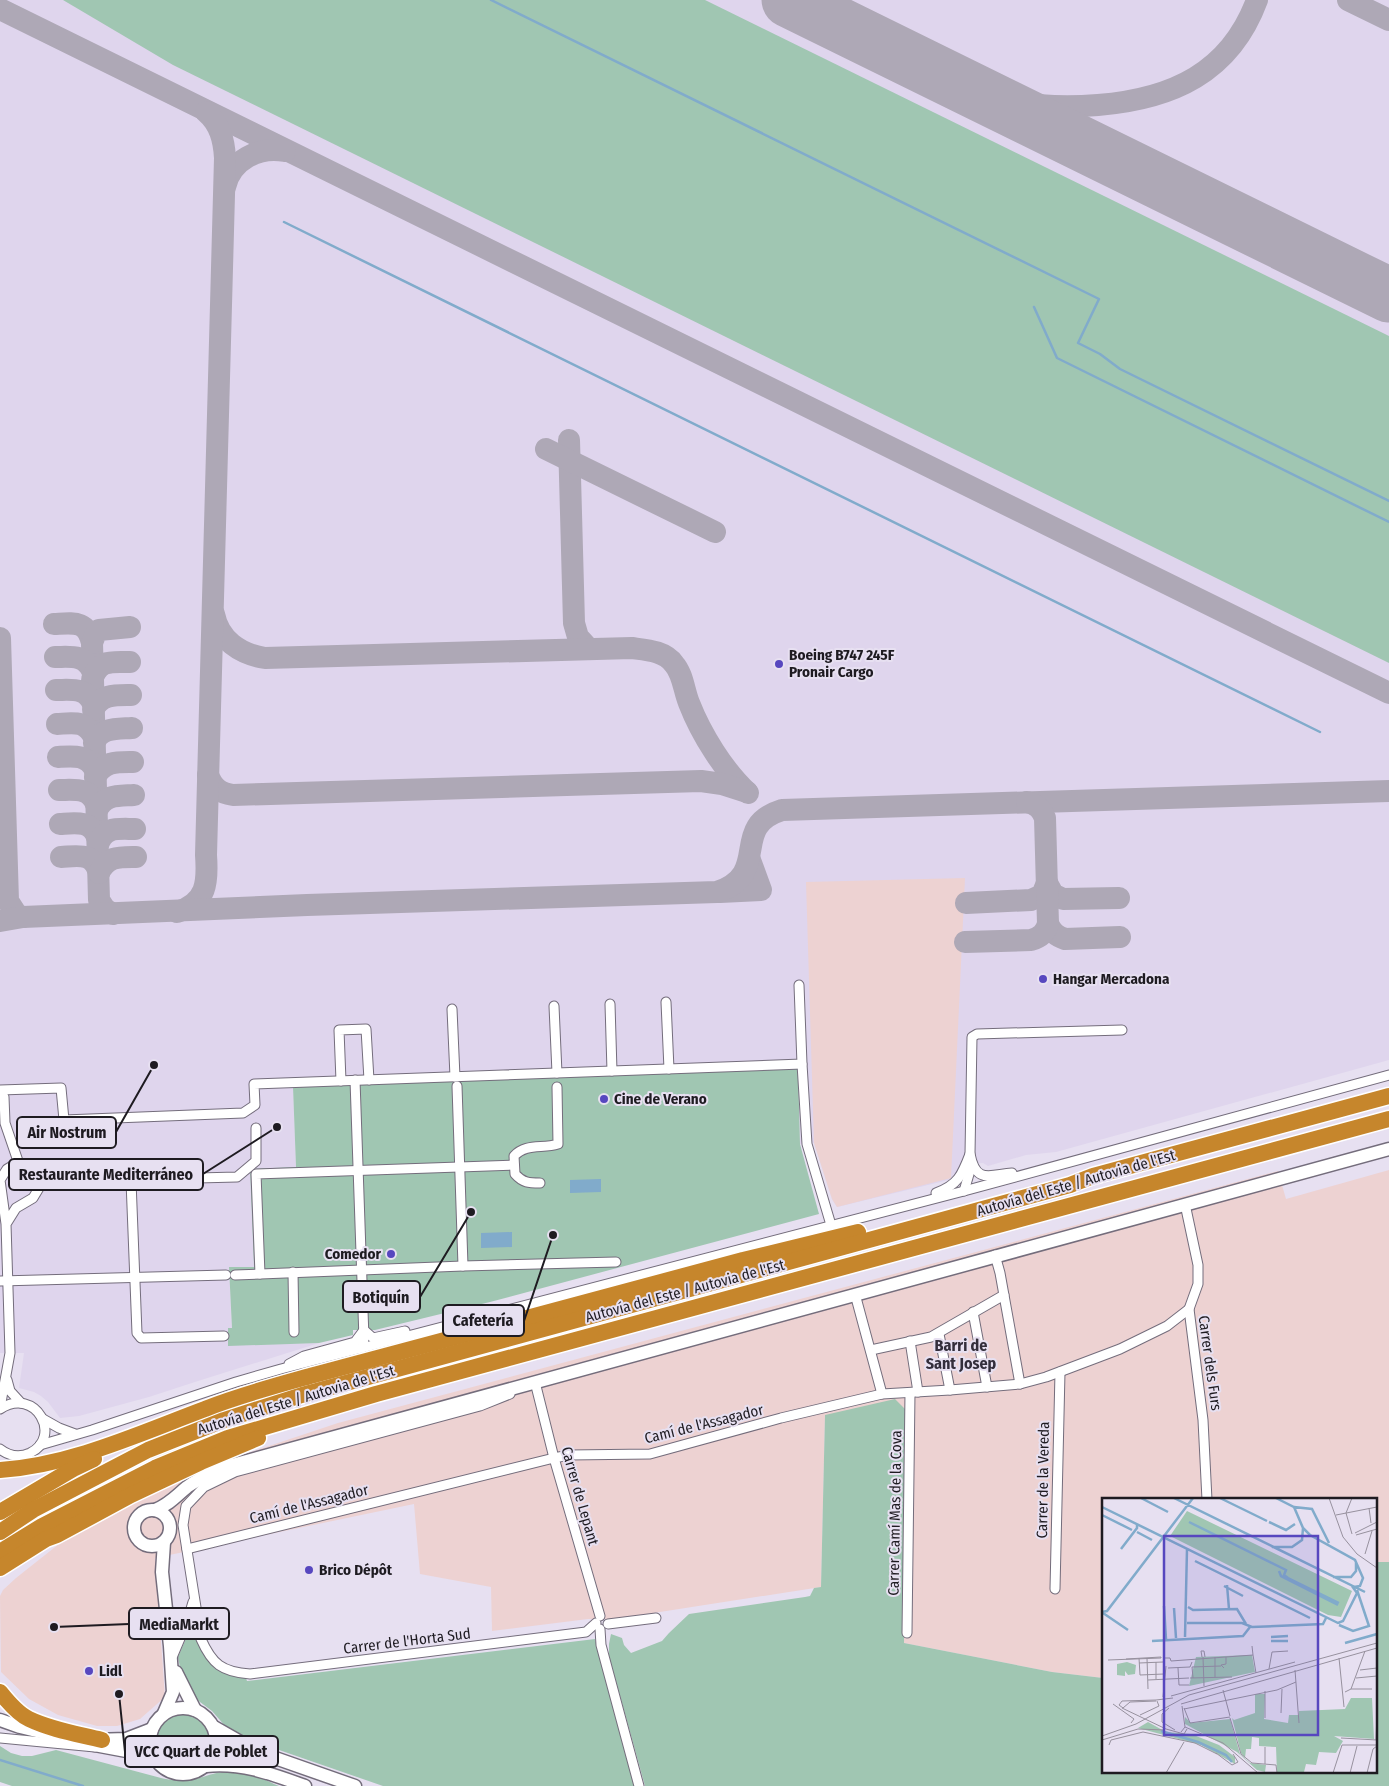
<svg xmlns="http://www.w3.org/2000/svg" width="1389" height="1786" viewBox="0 0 1389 1786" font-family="'Fira Sans Condensed',sans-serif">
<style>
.built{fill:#dfd5ed}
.industrial{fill:#edd2d2}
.green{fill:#a0c6b2}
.water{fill:#81abcb}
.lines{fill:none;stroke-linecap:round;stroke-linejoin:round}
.stream{stroke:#81abcb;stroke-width:2.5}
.taxiway{stroke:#aea8b6;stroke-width:22}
.runway{stroke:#aea8b6;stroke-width:55}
.street-casing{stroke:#746d7c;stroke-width:11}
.secondary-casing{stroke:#746d7c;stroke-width:15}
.highway-casing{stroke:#fff;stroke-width:19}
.street{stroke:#fff;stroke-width:9}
.secondary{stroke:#fff;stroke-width:12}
.highway{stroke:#c6862c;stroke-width:16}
.poi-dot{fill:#5747bf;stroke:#e7e0f1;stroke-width:2}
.labels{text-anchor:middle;stroke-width:4;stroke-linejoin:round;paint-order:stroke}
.poi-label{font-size:15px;font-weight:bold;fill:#1e1b21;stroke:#e7e0f1;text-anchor:start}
.street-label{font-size:15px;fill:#1e1b21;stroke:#e7e0f1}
.neighbourhood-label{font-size:16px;font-weight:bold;fill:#332e3b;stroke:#e7e0f1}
.inset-river{fill:none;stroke:#81abcb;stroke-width:2.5}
.inset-road{fill:none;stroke:#97919e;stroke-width:1}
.view{fill:#5747bf;fill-opacity:0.15;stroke:#5747bf;stroke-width:2.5}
.inset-edge{fill:none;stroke:#1e1b21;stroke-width:2.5}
.leader{fill:none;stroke:#1e1b21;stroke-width:2}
.callout-dot{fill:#1e1b21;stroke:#e7e0f1;stroke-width:2}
.callout{fill:#e7e0f1;stroke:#1e1b21;stroke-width:2}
.callout-label{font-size:16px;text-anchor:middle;font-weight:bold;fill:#1e1b21}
</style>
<rect width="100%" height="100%" fill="#e7e0f1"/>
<!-- built -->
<path class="built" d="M0 0H1389V1060L1056 1152 1026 1155 988 1166 983 1163 972 1164 961 1177 837 1207 832 1199 814 1143 800 1144 797 1069 293 1087 296 1168 250 1169 254 1267 229 1268 232 1328H228V1345L319 1343 198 1381 149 1397 79 1416 60 1418 48 1402 41 1396 34 1392 19 1388 24 1353H0Z"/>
<!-- industrial -->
<g class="industrial">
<path d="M965 878 951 1178 837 1207 832 1199 814 1143 806 882Z"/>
<path d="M1389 1170V1562H1375V1500H1103V1678L1052 1672 904 1643 908 1412 825 1415 821 1587 615 1619H588L492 1631 491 1587 420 1574 414 1504 155 1558 165 1697 140 1719 117 1726H97L58 1715 29 1699 1 1672 0 1596 3 1590 16 1578 69 1536 194 1471 338 1423 1278 1171 1286 1199Z"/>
</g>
<!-- green -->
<g class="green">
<path d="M63 0H705L1389 336V663L173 65Z"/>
<path d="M798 1069 800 1144 819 1214 490 1302 375 1330H353V1335L319 1343 228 1346V1328H232L229 1267H254L250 1169 296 1167 293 1087Z"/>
<path d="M895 1399 908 1412 904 1643 1052 1672 1103 1678V1772H1375V1562H1389V1786H645L609 1656V1644L611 1634 622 1638 624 1645 631 1653 662 1641 669 1633 689 1614 805 1597 810 1596 814 1588 821 1587 825 1415Z"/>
<path d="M195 1618C201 1655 206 1671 246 1678L247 1681 595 1639 635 1786H383L256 1742 234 1732 226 1727 212 1711 196 1699 182 1678 178 1657Z"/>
<circle cx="183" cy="1741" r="28"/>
<path d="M0 1746 11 1753 22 1756H32L56 1750 161 1778C199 1786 200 1773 231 1771 248 1770 264 1780 279 1786H12L0 1782Z"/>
</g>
<!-- water -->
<g class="water">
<path d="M601 1179V1192L570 1193V1180Z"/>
<path d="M512 1232V1247L481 1248V1233Z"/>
</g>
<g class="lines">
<!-- stream -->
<g class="stream">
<path d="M491 0 1099 299 1078 343 1100 354 1120 369 1389 501"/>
<path d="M284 222 1320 732"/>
<path d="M1034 307 1057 358 1389 522"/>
<path d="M0 1760 83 1786"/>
</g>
<!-- taxiway -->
<g class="taxiway">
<path d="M1348 0 1389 20"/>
<path d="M0 9 1389 693"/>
<path d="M973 91C988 95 1003 99 1018 102 1044 107 1072 107 1098 105 1172 99 1230 73 1257 0"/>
<path d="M225 187C231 160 259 146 285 151"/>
<path d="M569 440 574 623 578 637 589 649"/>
<path d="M546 449 715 532"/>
<path d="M214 614C219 640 240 654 265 658L632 648C647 650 665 651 674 664 683 674 684 691 689 703 701 734 724 771 748 793"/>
<path d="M54 624C74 623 87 620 92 643L99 900 105 909 113 914"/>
<path d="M0 638 8 901 17 915 23 917"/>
<path d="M92 643 95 635 99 630 130 627"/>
<path d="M55 657C70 657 84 654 92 670"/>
<path d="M92 680C99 659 111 662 130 662"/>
<path d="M56 690C72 690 86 687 93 704"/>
<path d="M93 710C101 694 115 695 131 695"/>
<path d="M57 724C74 723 85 720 94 737"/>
<path d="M94 743C101 727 117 729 132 728"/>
<path d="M58 757C73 756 87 754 95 770"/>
<path d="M208 775C213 788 220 793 233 795L701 781 722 784 747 792"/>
<path d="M95 777C104 761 117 762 133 762"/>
<path d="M59 790C75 790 89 787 96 804"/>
<path d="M97 810C105 794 118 796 134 795"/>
<path d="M60 824C75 823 91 820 97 837"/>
<path d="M98 845C104 826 118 829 135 829"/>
<path d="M61 857C79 856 93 852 99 873"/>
<path d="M99 873C107 856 119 857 136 857"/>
<path d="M1047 883 1053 894 1063 899 1119 898"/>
<path d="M720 892 761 890 750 860"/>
<path d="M966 903 1031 900 1042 895 1047 883"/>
<path d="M177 912C207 903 208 882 206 855L225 158C224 140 220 124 206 112"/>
<path d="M0 921 23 917 307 905 717 892C773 873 728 827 782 810L1389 791"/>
<path d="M1048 924C1052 932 1056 936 1065 939L1120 937"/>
<path d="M965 942 1031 940C1041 937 1045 933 1048 924L1045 818C1041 808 1037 805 1027 802"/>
</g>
<!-- runway -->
<path class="runway" d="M789 0 1389 295"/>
<defs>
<g id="street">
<path d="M666 1002 669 1069"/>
<path d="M610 1004 612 1071"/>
<path d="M554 1006 557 1073"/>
<path d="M452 1009 455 1077"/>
<path d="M802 1064 807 1144 831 1225"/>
<path d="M355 1080 364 1339 362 1348"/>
<path d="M341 1081 339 1030 366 1029 369 1080"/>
<path d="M457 1086 463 1266"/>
<path d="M0 1090 61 1088 64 1120 243 1113 255 1105 254 1084 802 1064 799 985"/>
<path d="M0 1092 4 1097 5 1123 19 1164"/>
<path d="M1012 1173C989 1175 976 1184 970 1154L972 1037 977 1034 1122 1030"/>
<path d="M131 1181 137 1333 141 1338 224 1336"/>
<path d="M39 1182 237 1177 256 1161V1128"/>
<path d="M540 1183C529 1183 523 1183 515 1174L514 1156C526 1143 542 1149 558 1144L557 1087"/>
<path d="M964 1191 972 1164"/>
<path d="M936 1193C958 1185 962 1175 970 1154"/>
<path d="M1185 1204 1198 1265V1284L1189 1309 1203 1420 1207 1500"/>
<path d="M995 1255 1000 1273 1020 1384"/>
<path d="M293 1272 294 1332"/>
<path d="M260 1274 256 1174 514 1165"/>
<path d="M235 1275 463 1266 616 1262"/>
<path d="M0 1281 226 1275"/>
<path d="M855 1294 882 1394"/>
<path d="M973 1312 987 1387"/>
<path d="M364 1330 373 1338 405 1331"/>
<path d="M939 1334 950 1390"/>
<path d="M910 1341 918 1392"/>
<path d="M871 1350 931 1337 1004 1295"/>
<path d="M289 1364 304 1356 355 1342 364 1330"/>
<path d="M7 1380 10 1391 21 1403"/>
<path d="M535 1382 554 1458 600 1616"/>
<path d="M510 1394 480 1406 235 1472 204 1487 186 1506 183 1525 201 1639C212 1664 222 1672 250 1674L586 1632 596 1623"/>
<path d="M0 1408 10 1353 6 1224 0 1180 7 1169 12 1166 25 1165 35 1171 39 1182V1188L33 1198 16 1208 6 1224"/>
<path d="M0 1409C36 1386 63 1437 30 1453 19 1458 9 1456 0 1449"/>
<path d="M43 1419 59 1428 75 1434"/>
<path d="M40 1445 92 1430 236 1382 281 1369 964 1191 1389 1075"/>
<path d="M187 1549 554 1458 569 1455 650 1454 781 1418 882 1394 950 1390 1020 1384 1046 1377 1120 1349 1167 1326 1189 1309"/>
<path d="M1055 1589 1060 1372"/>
<path d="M608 1624 656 1618"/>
<path d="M600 1629 601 1645 639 1786"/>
<path d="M907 1633 910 1393"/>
<path d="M173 1655 187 1622 193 1602"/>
<path d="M0 1738 95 1747"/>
</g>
<g id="secondary">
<circle cx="152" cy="1528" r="18"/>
<path d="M155 1510C170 1504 176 1496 187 1487 199 1478 212 1473 225 1467L1389 1149"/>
<path d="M176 1672 195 1710"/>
<circle cx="183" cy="1741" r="33"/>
<path d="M164 1713 173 1692 170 1646 162 1572 164 1542"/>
<path d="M0 1720 20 1727 53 1735"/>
<path d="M214 1727 258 1752 355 1786"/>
<path d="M93 1740 126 1739 152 1729"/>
<path d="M89 1744 153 1756"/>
<path d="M206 1766C241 1762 272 1774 305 1786"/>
</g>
<g id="highway">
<path d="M0 1470C72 1465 138 1434 205 1409 240 1395 278 1385 314 1375L743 1260 858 1232"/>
<path d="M0 1512 73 1469 94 1459"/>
<path d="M0 1532 33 1510 148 1450 224 1420 302 1395 1070 1185 1093 1176 1389 1096"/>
<path d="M0 1552 42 1526 155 1468 228 1438 376 1394 1389 1119"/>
<path d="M0 1568 46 1539 57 1535 131 1495 201 1462 258 1438"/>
<path d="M0 1692C8 1702 18 1714 29 1719 52 1730 78 1734 102 1740"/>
</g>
</defs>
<!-- street casing -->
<use href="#street" class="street-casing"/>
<!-- secondary casing -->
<use href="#secondary" class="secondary-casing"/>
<!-- highway casing -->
<use href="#highway" class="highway-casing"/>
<!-- street -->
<use href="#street" class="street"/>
<!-- secondary -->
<use href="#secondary" class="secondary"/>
<!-- highway -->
<use href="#highway" class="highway"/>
</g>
<!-- markers -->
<g class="poi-dot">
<circle cx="779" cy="664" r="5"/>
<circle cx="1043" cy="979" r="5"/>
<circle cx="604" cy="1099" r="5"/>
<circle cx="391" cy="1254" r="5"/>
<circle cx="309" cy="1570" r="5"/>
<circle cx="89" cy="1671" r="5"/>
</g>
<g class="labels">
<!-- poi labels -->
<g class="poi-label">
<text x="789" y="660">Boeing B747 245F<tspan x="789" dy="17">Pronair Cargo</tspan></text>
<text x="1053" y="984">Hangar Mercadona</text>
<text x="614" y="1104">Cine de Verano</text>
<text x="381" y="1259" text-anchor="end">Comedor</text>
<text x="319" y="1575">Brico Dépôt</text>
<text x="99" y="1676">Lidl</text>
</g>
<!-- street labels -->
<g class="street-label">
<text transform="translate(1076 1183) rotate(-16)" y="5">Autovía del Este / Autovia de l'Est</text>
<text transform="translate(685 1291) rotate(-15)" y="5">Autovía del Este / Autovia de l'Est</text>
<text transform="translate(1210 1363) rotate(82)" y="5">Carrer dels Furs</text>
<text transform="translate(296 1400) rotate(-17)" y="5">Autovía del Este / Autovia de l'Est</text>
<text transform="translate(704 1424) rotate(-14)" y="5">Camí de l'Assagador</text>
<text transform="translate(1043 1480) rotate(-89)" y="5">Carrer de la Vereda</text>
<text transform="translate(580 1496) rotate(74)" y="5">Carrer de Lepant</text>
<text transform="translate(309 1504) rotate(-14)" y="5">Camí de l'Assagador</text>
<text transform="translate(895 1513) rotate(-89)" y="5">Carrer Camí Mas de la Cova</text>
<text transform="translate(407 1641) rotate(-7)" y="5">Carrer de l'Horta Sud</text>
</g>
<!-- neighbourhood labels -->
<g class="neighbourhood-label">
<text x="961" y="1351">Barri de<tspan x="961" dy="18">Sant Josep</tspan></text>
</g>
</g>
<!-- overview -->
<g transform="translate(1102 1498)">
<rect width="275" height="275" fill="#e7e0f1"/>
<path d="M85 13 250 93 239 119 226 117 68 38ZM150 157 153 174 87 188 94 159ZM25 164 34 167 33 176 26 177 23 173V178L15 177V166ZM153 196H163L162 221 186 225 187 217H197V213L243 211 249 200H270L272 241 232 238 241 243 234 255 217 254 214 267 204 266 202 274 206 275H175L174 249 157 248V240L150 239 149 251H144L143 260 139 255 130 220 132 222 153 215ZM83 219 89 225 128 221 138 256 148 265 164 267 163 274 155 272 135 254 83 226ZM46 224 64 234 89 236 117 247 133 259V266L99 247 36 230Z" fill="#a0c6b2"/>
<path class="inset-river" d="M39 0 66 14M72 0 263 94M118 0 165 23M174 0 192 9 210 11 227 45M0 9 236 125 241 123 255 95 250 88M0 17 30 32M87 24 184 72 182 77 186 80 237 105M167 24 184 32 193 26M201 30 208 37 253 62 261 80 258 88 252 89M35 34 50 42M170 49H190L200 42 201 30 192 9M19 51 35 30V26M93 63 208 120M177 73 179 78 236 107M231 79H249L254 73V64M125 87 127 111M122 88 141 98M62 108 64 141M86 109 91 112 135 111 144 126M72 110 74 140M0 114 5 113 91 0M1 115 26 132M85 125H140L150 129 221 126 224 120M237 127 251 133 267 128 255 92M83 139 85 51M169 139 186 138M50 143 141 138 148 129M169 143H186M243 145 275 136M59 233 96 244 124 257 130 264"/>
<path class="inset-road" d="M227 0 241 39 255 56 275 70M267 10 269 25M234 17 275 9M253 35 275 24M250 36 244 15 250 0M254 37 275 31M263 56 270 33M151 157 154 175M100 159 99 153H102L103 159M101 159 102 188M113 159V179M37 160 38 177 62 176M45 160 46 191M61 160H68L69 163 151 157 150 148M237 160 242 209M6 162 59 160V159L24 161M54 164V181M37 165 61 164M66 170 88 169 90 164M76 170 77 187H87M122 170 119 167 124 166V159M167 171 170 154 186 153M193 172 197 225M258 172 275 170M88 180 130 179M91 180 90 169 119 168M254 180 275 178M46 182 87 180M249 191H270M121 192 128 218M243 194 249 191 263 153M69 198 193 164M61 199 64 168M54 202 71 200M54 203 28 204 21 210 17 207 20 203 54 202M11 206 32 221 29 225M79 206 275 150M80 208 83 229M20 210 64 231 82 236 85 231M67 210 60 216V224L73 232M82 210 88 225 128 219M82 211 175 192 194 184M179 215 180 191M38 217 57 208 55 203M128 220 139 256 150 265 174 267 175 275M163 220V193M79 234 83 229 121 245 156 275M0 238 34 226 87 197 275 145M239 240 275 242M0 242 36 231 63 232M274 242 275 214M7 247 9 242 41 234 93 245 115 256M114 255 130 267 136 264 131 256M163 266V249M64 275 82 244M231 275 240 247H275M248 275 255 248M265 275 271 251 275 248"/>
<path class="view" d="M62 38H216V237H62Z"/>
<rect width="275" height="275" class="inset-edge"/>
</g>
<!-- callouts -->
<path class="leader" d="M154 1065L116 1132M277 1127L203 1174M471 1212L420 1297M553 1235L524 1321M54 1627L129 1624M119 1694L125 1752"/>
<g class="callout-dot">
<circle cx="154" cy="1065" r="5"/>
<circle cx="277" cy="1127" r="5"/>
<circle cx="471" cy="1212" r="5"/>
<circle cx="553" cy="1235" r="5"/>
<circle cx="54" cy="1627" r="5"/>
<circle cx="119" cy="1694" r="5"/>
</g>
<g class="callout">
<rect x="17" y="1117" width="99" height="31" rx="5"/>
<rect x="9" y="1159" width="194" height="31" rx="5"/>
<rect x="343" y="1281" width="77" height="31" rx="5"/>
<rect x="443" y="1305" width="81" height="31" rx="5"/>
<rect x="129" y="1608" width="100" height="31" rx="5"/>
<rect x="125" y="1736" width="153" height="31" rx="5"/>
</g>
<g class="callout-label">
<text x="67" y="1138">Air Nostrum</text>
<text x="106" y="1180">Restaurante Mediterráneo</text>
<text x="381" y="1303">Botiquín</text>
<text x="483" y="1326">Cafetería</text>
<text x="179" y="1630">MediaMarkt</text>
<text x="201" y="1757">VCC Quart de Poblet</text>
</g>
</svg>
